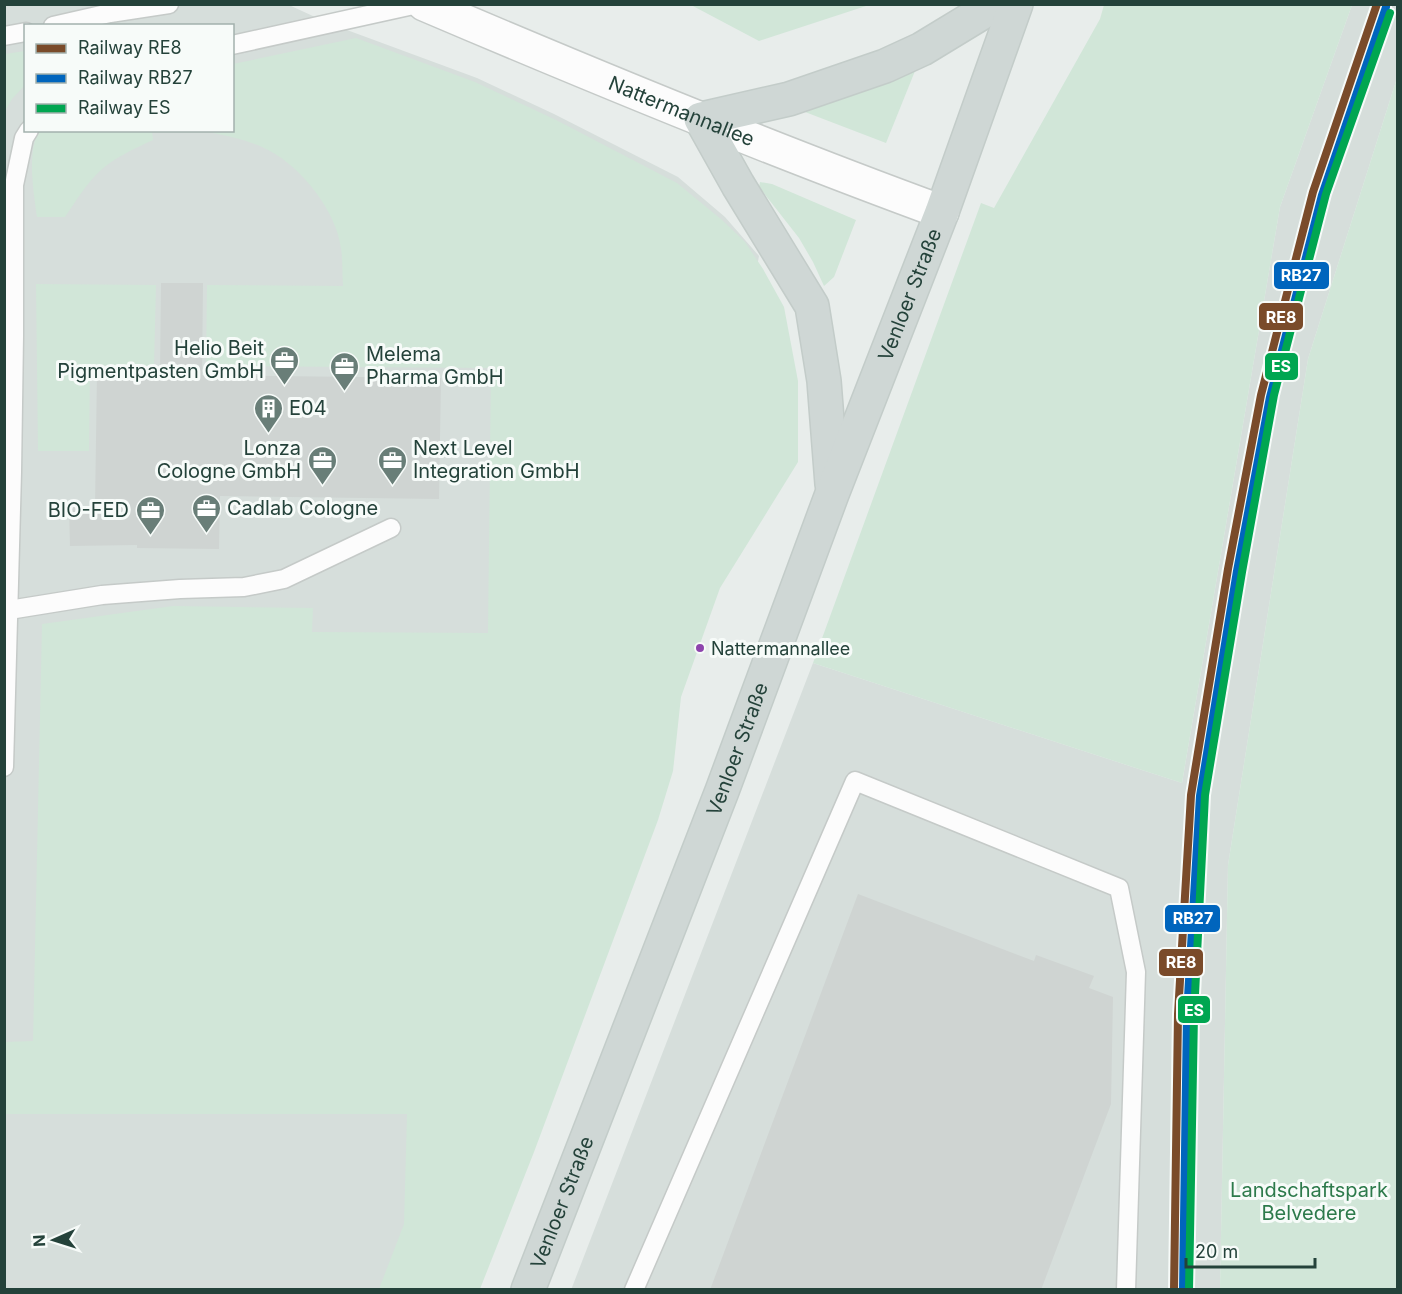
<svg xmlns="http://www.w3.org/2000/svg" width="1402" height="1294" viewBox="0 0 1402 1294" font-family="Inter,sans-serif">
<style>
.built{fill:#d6dedb;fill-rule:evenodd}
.green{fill:#d1e6d8}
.building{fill:#cfd4d2}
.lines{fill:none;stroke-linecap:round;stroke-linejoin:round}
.service-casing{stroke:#c5cac8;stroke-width:21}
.minor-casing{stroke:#c5cac8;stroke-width:36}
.primary-casing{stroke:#c3ccc9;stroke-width:36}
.service{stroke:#fcfcfc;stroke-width:18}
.minor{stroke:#fcfcfc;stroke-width:33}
.primary{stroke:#cfd7d5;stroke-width:33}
.rail-1-casing{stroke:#f7fbf9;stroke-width:12}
.rail-2-casing{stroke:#f7fbf9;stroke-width:12}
.rail-3-casing{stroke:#f7fbf9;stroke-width:12}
.rail-1{stroke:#7a4b2a;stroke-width:8}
.rail-2{stroke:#0065bd;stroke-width:8}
.rail-3{stroke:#00a651;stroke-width:8}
.bus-dot{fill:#8e44ad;stroke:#f7fbf9;stroke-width:2}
.labels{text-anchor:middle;stroke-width:6;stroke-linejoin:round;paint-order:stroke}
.bus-label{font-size:18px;fill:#24423a;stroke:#f7fbf9;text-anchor:start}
.street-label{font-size:20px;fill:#24423a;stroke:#f7fbf9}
.poi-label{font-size:20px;fill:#24423a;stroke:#f7fbf9;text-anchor:start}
.park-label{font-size:20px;fill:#2d7a4b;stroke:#f7fbf9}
.line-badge{stroke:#f7fbf9;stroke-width:2}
.badge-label{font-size:16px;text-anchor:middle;font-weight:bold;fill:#fff}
</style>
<rect width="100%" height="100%" fill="#e8edeb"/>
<!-- built -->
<g class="built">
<path d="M5 5H289L328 23 477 78 554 114 678 177 725 217 759 256 737 375 390 1289 5 1290ZM26 26H232V130H26Z"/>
<path d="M1352 5H1397V78L1308 359 1228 865 1220 1289 571 1290 813 663 1182 783 1280 207Z"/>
</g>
<!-- green -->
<g class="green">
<path d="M691 5V4L869 5 759 41Z"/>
<path d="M1104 5H1352L1280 207 1182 783 813 663 981 203 994 208 1100 19Z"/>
<path d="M356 38 475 82 556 120 677 183 722 220 745 242 763 269 784 307 798 381V462L720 588 681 697 673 771 658 820 534 1152 480 1289H379L404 1224 407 1114H5V1042L33 1041 42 624 173 606 313 608 312 632 488 633 491 368 206 366 207 285 343 286C342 274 343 261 341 249 337 212 302 168 270 151 252 141 232 137 213 133V131L232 130 233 64Z"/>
<path d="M25 51V85L12 99 5 111V54Z"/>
<path d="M915 71 886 143 805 112 804 108C842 97 880 88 915 71Z"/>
<path d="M1397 78V1289H1220L1228 865 1308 359Z"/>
<path d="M40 130 152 131 153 140C134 149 115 157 100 171 86 184 76 201 65 217H37C34 194 26 150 40 130Z"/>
<path d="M760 182 772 184 856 220 834 277 824 286 813 262 799 238 759 187Z"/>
<path d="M36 284 156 285 154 366 90 365 89 451H38Z"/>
</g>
<!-- building -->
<g class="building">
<path d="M161 283H203L202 375 441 378 439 499 220 496 219 549 137 548V545L70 546 69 507H95L97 373 160 374Z"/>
<path d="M858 894 1034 961 1036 955 1094 976 1089 988 1113 997 1111 1104 1041 1290H710Z"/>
</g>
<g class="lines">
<defs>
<g id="service">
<path d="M53 26 110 13 169 4"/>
<path d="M4 36 26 32"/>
<path d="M232 45 418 4"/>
<path d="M9 610 102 595 180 589 244 587 284 579 391 528"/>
<path d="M4 767 12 472 14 336V185L24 138 29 130"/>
<path d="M634 1290 855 781 1119 888 1136 972 1126 1290"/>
</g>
<g id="minor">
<path id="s1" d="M424 4C595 77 767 148 942 212"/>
</g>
<g id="primary">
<path d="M832 484 824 381 812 306 738 185 701 119 789 99 885 66 922 49 996 4"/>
<path id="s2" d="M528 1290 722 791 832 494 942 212 1016 4"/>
</g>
</defs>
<!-- service casing -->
<use href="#service" class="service-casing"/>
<!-- minor casing -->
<use href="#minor" class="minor-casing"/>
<!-- primary casing -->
<use href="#primary" class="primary-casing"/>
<!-- service -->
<use href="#service" class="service"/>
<!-- minor -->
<use href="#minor" class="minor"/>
<!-- primary -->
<use href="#primary" class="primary"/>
<defs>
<path id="rail-1" d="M1174 1290 1178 1014 1191 795 1228 569 1261 395 1313 192 1377 4"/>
<path id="rail-2" d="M1183 1290 1187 1014 1200 796 1237 571 1270 397 1322 195 1386 7"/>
<path id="rail-3" d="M1189 1290 1194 1014 1205 795 1242 572 1274 395 1326 194 1390 13"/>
</defs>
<!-- rail-1 casing -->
<use href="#rail-1" class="rail-1-casing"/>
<!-- rail-2 casing -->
<use href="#rail-2" class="rail-2-casing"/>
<!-- rail-3 casing -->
<use href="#rail-3" class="rail-3-casing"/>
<!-- rail-1 -->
<use href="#rail-1" class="rail-1"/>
<!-- rail-2 -->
<use href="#rail-2" class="rail-2"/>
<!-- rail-3 -->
<use href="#rail-3" class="rail-3"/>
</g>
<!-- icons -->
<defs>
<symbol id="office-pin" viewBox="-11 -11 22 30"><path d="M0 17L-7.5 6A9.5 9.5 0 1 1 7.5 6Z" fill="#697e78" stroke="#f7fbf9"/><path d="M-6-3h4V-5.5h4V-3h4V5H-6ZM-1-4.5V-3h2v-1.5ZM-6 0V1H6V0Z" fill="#fff"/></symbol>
<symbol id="building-pin" viewBox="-11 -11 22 30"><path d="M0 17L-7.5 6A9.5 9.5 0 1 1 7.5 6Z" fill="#697e78" stroke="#f7fbf9"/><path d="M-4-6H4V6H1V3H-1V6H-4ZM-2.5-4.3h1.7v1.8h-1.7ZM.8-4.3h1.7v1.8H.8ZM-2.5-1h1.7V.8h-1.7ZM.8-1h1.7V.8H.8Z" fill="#fff"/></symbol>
</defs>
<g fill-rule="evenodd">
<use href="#office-pin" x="268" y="344" width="33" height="45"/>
<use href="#office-pin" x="328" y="350" width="33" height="45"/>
<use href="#building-pin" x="252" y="392" width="33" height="45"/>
<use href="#office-pin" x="306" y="444" width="33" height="45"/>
<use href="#office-pin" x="376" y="444" width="33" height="45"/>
<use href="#office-pin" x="190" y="492" width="33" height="45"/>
<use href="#office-pin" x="134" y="494" width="33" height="45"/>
</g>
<!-- markers -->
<circle class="bus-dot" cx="700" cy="648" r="5"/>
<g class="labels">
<!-- bus labels -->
<g class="bus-label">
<text x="711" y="655">Nattermannallee</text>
</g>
<!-- street labels -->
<g class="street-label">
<text dy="7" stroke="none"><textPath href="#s1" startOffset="279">Nattermannallee</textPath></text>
<text dy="7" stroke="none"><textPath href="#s2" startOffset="1066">Venloer Straße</textPath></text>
<text dy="7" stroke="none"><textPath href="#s2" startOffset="580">Venloer Straße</textPath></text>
<text dy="7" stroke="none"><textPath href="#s2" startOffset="94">Venloer Straße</textPath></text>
</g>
<!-- poi labels -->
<g class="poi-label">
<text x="264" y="355" text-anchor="end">Helio Beit<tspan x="264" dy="23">Pigmentpasten GmbH</tspan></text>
<text x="366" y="361">Melema<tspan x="366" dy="23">Pharma GmbH</tspan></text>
<text x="289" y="415">E04</text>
<text x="301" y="455" text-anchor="end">Lonza<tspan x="301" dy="23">Cologne GmbH</tspan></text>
<text x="413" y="455">Next Level<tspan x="413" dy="23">Integration GmbH</tspan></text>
<text x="227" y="515">Cadlab Cologne</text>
<text x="129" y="517" text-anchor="end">BIO-FED</text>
</g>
<!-- park labels -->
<g class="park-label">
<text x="1309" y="1197">Landschaftspark<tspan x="1309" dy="23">Belvedere</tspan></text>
</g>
</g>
<g class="line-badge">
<rect x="1273" y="261" width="57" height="29" rx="6" fill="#0065bd"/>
<rect x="1258" y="302" width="46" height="29" rx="6" fill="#7a4b2a"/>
<rect x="1264" y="352" width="35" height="29" rx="6" fill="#00a651"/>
<rect x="1164" y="904" width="57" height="29" rx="6" fill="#0065bd"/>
<rect x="1158" y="948" width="46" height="29" rx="6" fill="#7a4b2a"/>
<rect x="1177" y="995" width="34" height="29" rx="6" fill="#00a651"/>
</g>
<g class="badge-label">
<text x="1301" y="281">RB27</text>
<text x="1281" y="323">RE8</text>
<text x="1281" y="372">ES</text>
<text x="1193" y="924">RB27</text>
<text x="1181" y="968">RE8</text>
<text x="1194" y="1016">ES</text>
</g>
<!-- border -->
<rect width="1402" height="1294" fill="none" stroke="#24423a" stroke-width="12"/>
<!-- legend -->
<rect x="24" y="24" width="210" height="108" fill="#f7fbf9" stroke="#a3b1ad" stroke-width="1.5"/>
<rect x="36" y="44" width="30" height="9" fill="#7a4b2a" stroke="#a3b1ad" stroke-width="1.5"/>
<text x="78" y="54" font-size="18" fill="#24423a">Railway RE8</text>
<rect x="36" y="74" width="30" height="9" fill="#0065bd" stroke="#a3b1ad" stroke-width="1.5"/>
<text x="78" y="84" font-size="18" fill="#24423a">Railway RB27</text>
<rect x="36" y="104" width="30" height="9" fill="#00a651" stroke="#a3b1ad" stroke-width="1.5"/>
<text x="78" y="114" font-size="18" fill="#24423a">Railway ES</text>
<!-- north arrow -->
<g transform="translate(54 1240) rotate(267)" stroke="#f7fbf9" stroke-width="4.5" paint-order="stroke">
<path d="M0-4.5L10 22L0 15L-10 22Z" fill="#24423a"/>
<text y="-9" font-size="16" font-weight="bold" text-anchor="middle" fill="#24423a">N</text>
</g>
<!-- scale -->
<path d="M1186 1258v9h129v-9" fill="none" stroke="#24423a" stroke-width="3"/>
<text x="1195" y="1258" font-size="18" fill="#24423a" stroke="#f7fbf9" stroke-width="4.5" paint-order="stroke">20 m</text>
</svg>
